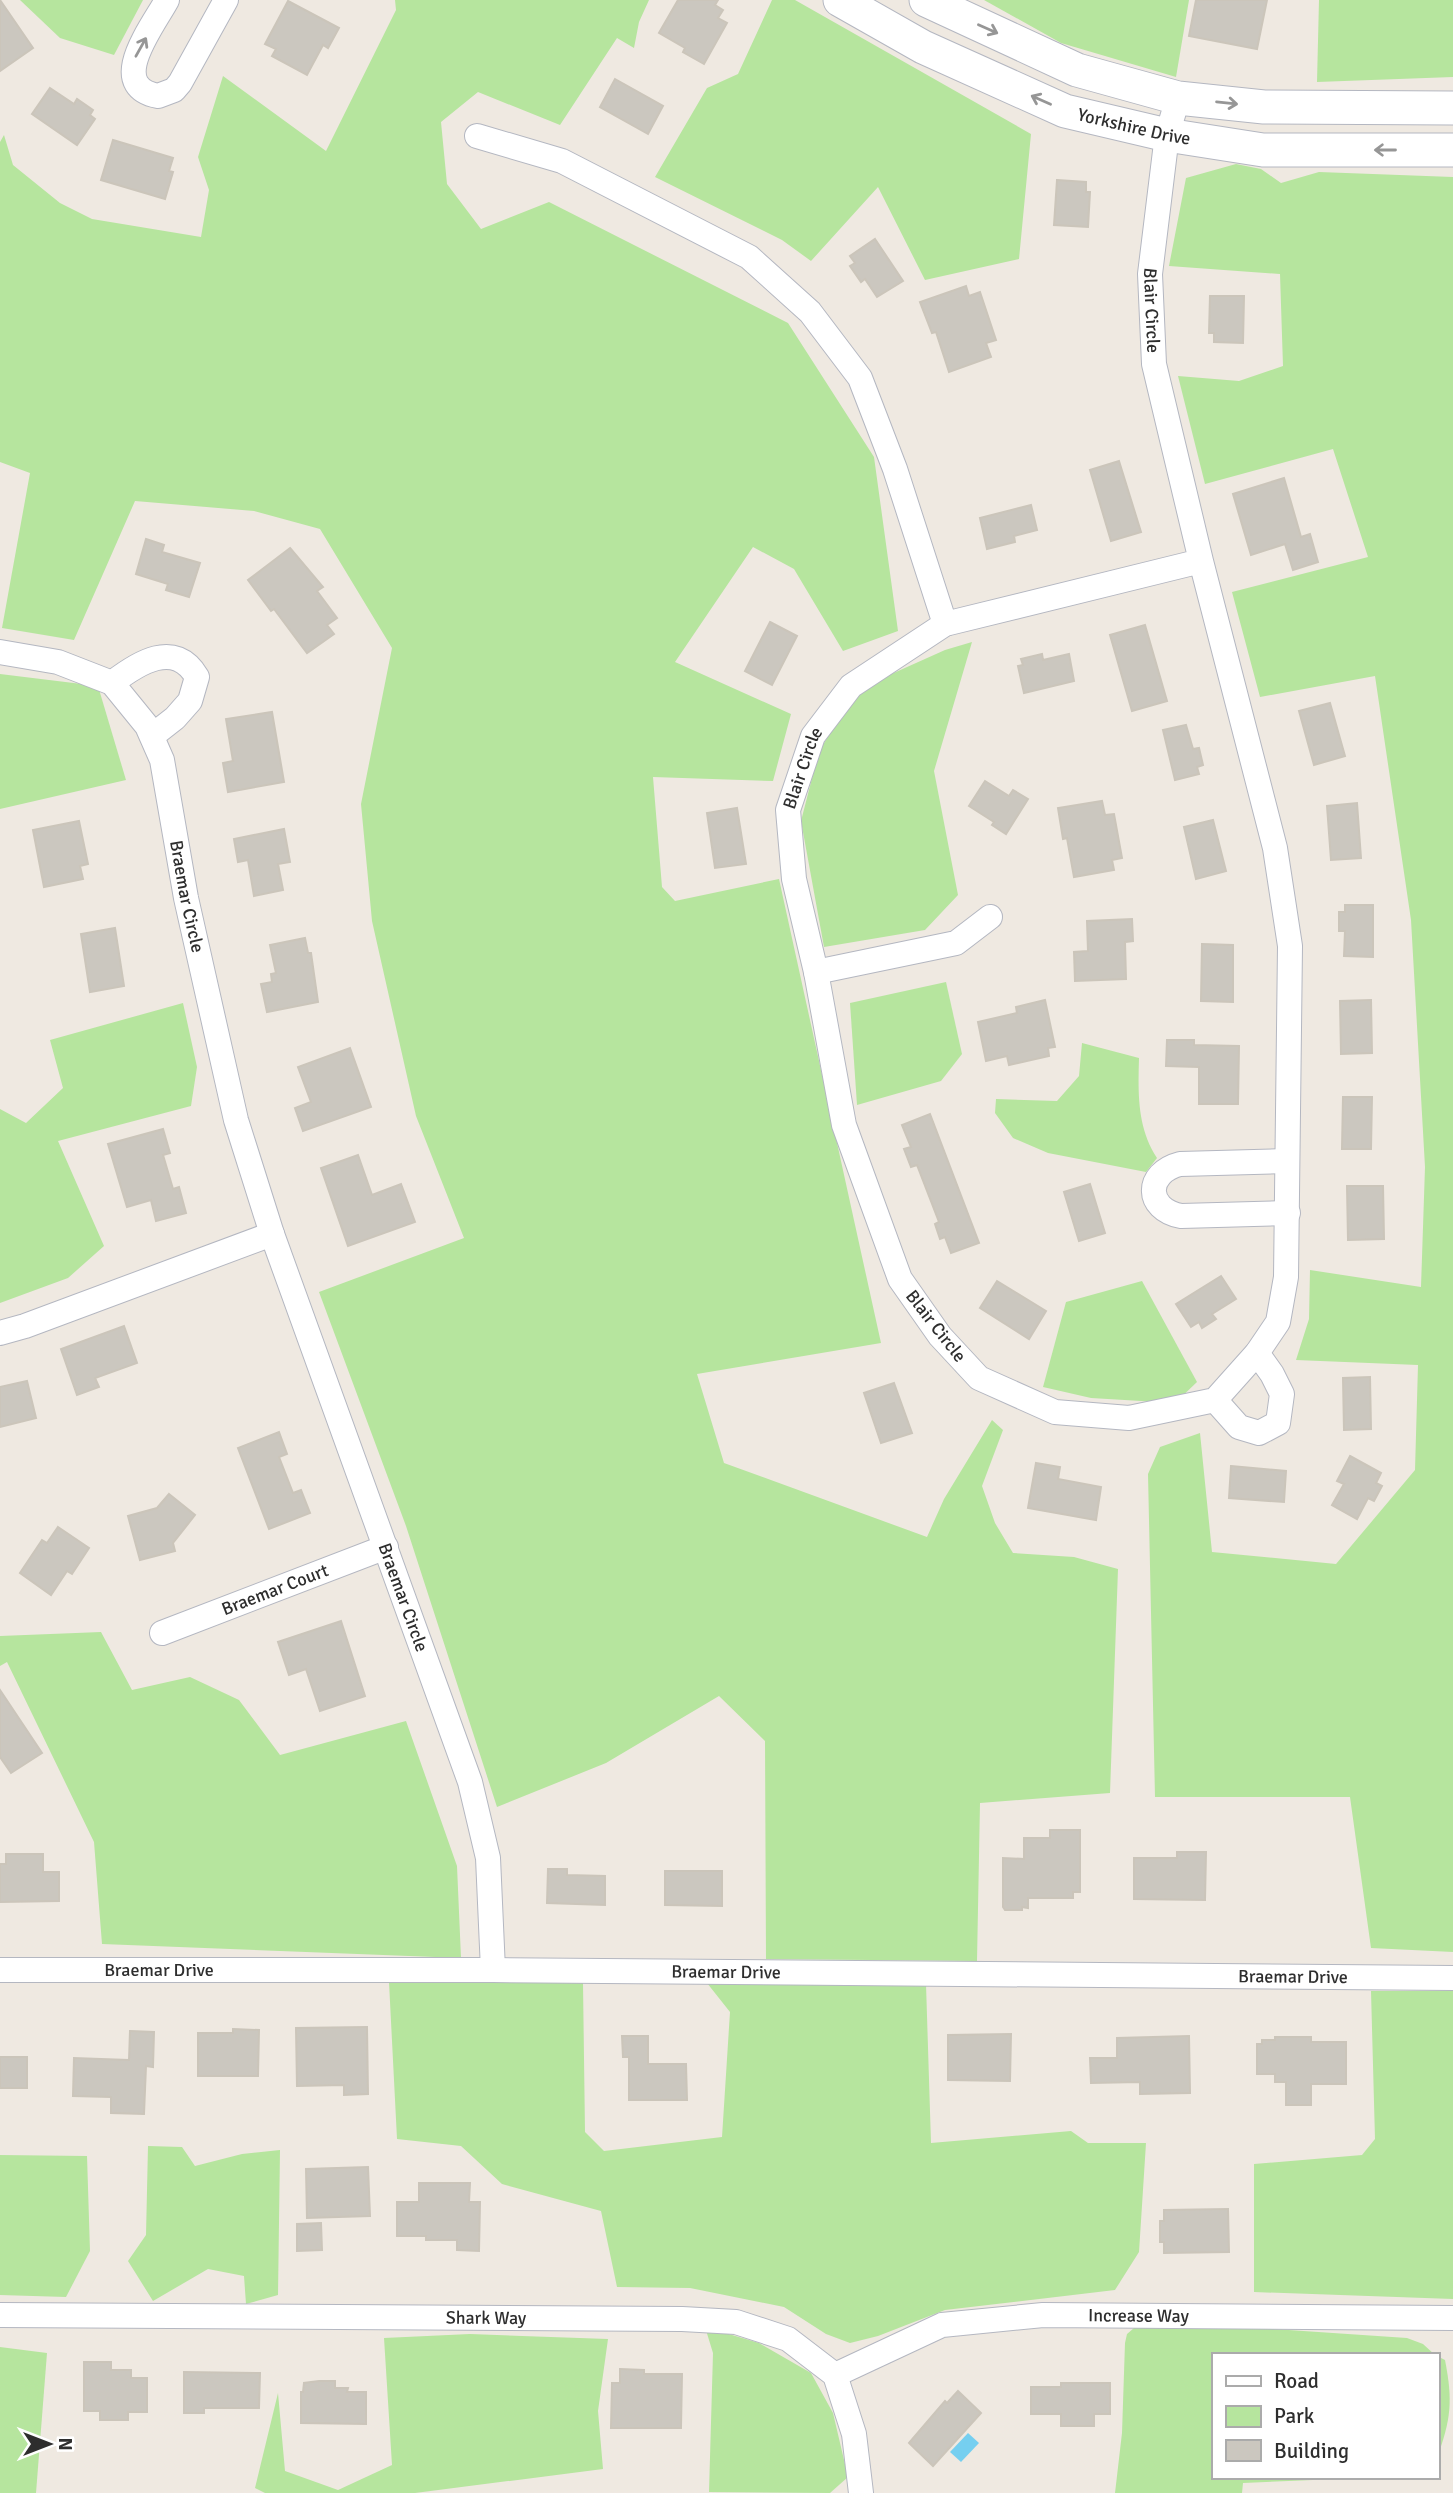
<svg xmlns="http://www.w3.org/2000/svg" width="1453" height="2493" viewBox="0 0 1453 2493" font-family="Signika,sans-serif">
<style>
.green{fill:#b6e59e}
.water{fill:#75cff0}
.building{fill:#cbc7bf;stroke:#cbc5ba;stroke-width:2}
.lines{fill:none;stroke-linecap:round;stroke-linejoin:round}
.street-casing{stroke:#b4b7c1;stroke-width:26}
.secondary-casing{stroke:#b4b7c1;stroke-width:35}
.street{stroke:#fff;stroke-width:24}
.secondary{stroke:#fff;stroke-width:33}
.oneway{stroke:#969696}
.labels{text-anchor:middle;stroke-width:5;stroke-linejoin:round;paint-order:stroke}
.street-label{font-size:18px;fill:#2e2e2e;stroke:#fff}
</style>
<rect width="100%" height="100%" fill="#efe9e1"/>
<!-- green -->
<g class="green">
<path d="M20 0H143L114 55 60 38Z"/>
<path d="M395 0H649L639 22 634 48 617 38 560 125 478 92 441 122 447 184 481 229 549 202 788 323 874 457 898 631 843 651 794 569 753 547 675 662 791 714 773 781 653 777 662 887 675 901 779 879 881 1343 697 1374 724 1463 927 1537 944 1499 992 1420 1003 1430 982 1486 995 1523 1013 1553 1074 1557 1118 1569 1110 1793 980 1803 977 1961 766 1959 765 1741 719 1696 606 1763 497 1807 406 1526 319 1292 464 1238 416 1116 372 921 361 804 392 648 320 529 254 511 135 501 74 640 2 628 30 473 0 462V142L4 135 13 165 60 203 92 219 201 237 209 190 198 157 223 76 326 151 396 10Z"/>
<path d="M772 0H795L1031 134 1019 259 925 280 878 187 811 261 782 240 655 177 707 88 738 74Z"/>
<path d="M984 0H1189L1176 77 1061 43Z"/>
<path d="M1319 0H1453V77L1317 82Z"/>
<path d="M1236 164 1261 169 1281 183 1319 172 1453 177V1952L1371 1948 1350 1797H1155L1148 1474 1160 1447 1200 1433 1212 1552 1336 1564 1415 1470 1418 1365 1296 1360 1309 1319 1310 1270 1421 1287 1425 1167 1411 920 1375 676 1260 697 1232 592 1368 557 1333 449 1205 484 1178 376 1239 381 1283 366 1280 274 1169 266 1186 178Z"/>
<path d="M972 642 934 771 958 895 925 930 824 947 801 821 819 751 858 689 945 650Z"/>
<path d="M0 674 98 686 126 780 0 809Z"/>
<path d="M946 982 962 1054 941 1081 857 1105 850 1003Z"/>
<path d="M183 1003 197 1067 191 1106 58 1141 104 1246 68 1278 0 1303V1109L26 1123 63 1088 50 1040Z"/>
<path d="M1082 1043 1139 1058C1138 1093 1137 1128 1157 1158L1146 1172 1048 1153 1013 1138 995 1113 996 1099 1057 1101 1079 1076Z"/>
<path d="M1142 1281 1197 1382 1175 1403 1091 1398 1043 1387 1066 1302Z"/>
<path d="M101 1632 132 1690 190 1677 239 1700 280 1755 406 1721 457 1866 461 1958 102 1944 94 1842 7 1662 0 1666V1636Z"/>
<path d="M389 1982 583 1983 585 2132 604 2151 722 2137 730 2012 707 1983 926 1984 931 2143 1071 2131 1088 2143H1146L1139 2252 1115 2290 945 2310 878 2336 850 2343 826 2334 784 2307 690 2288 617 2287 601 2211 502 2184 461 2146 397 2139Z"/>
<path d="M1371 1991H1453V2299L1254 2292V2164L1362 2155 1375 2139Z"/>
<path d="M148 2146 182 2147 195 2166 242 2154 280 2150 278 2295 246 2304 244 2276 208 2269 153 2301 128 2261 146 2235Z"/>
<path d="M0 2155 87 2156 90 2251 66 2297 0 2295Z"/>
<path d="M705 2327 759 2343 811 2373 833 2413 848 2477 830 2493 709 2492 713 2353Z"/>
<path d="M1244 2327 1407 2338 1423 2344 1435 2355H1213V2477H1386L1243 2483 1242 2493H1115L1122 2433 1125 2343 1127 2334 1134 2328Z"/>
<path d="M470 2334 608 2339 598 2411 603 2469 415 2493H265L255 2488 278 2393 285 2471 338 2490 392 2465 384 2338Z"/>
<path d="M0 2347 47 2353 36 2493H0Z"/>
<path d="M1437 2356 1445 2360C1453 2401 1451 2419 1437 2458Z"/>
</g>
<!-- water -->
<path class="water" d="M968 2433 979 2443 961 2462 950 2452Z"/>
<!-- building -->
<g class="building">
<path d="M0 0 33 48 0 71Z"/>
<path d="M678 0H718L715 5 723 10 718 18 727 23 704 64 683 52 685 48 659 33Z"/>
<path d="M1196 0H1267L1257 49 1189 36Z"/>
<path d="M288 1 339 28 328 48 323 45 307 75 272 56 276 49 265 44Z"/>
<path d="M615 79 663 106 648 134 600 107Z"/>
<path d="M50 88 74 104 77 99 93 110 90 115 95 119 77 145 32 114Z"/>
<path d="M113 140 173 158 169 171 173 172 165 199 101 180Z"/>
<path d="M1057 180 1086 182V192H1090L1088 227 1054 225Z"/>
<path d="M875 239 903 281 877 297 865 279 861 282 850 266 855 263 850 256Z"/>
<path d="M966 286 969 296 980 292 996 340 986 343 991 357 949 372 936 332 932 333 920 302Z"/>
<path d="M1210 296H1244L1243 343 1214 342V333H1209Z"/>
<path d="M1119 461 1141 532 1111 541 1090 470Z"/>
<path d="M1284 478 1301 537 1310 534 1318 562 1293 570 1285 544 1251 555 1233 494Z"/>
<path d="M1031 505 1037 530 1014 536 1015 542 987 549 980 518Z"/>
<path d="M146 539 164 545 162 552 200 563 189 597 166 590 168 584 136 574Z"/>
<path d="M290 548 323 587 317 591 337 618 327 625 334 634 307 653 274 609 271 611 248 580Z"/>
<path d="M770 622 797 636 772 685 745 671Z"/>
<path d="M1145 625 1167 701 1132 711 1110 635Z"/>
<path d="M1042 654 1043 660 1069 654 1074 681 1024 693 1018 666 1023 665 1021 659Z"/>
<path d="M1330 703 1345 756 1314 765 1299 711Z"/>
<path d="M272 712 284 782 228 792 223 763 233 761 226 719Z"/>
<path d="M1186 725 1193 749 1199 748 1203 765 1197 767 1199 774 1175 780 1163 730Z"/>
<path d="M985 781 1009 796 1013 790 1028 799 1006 834 992 825 994 822 969 806Z"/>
<path d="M1102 801 1105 815 1114 814 1122 858 1112 860 1114 870 1074 877 1067 838 1063 839 1058 808Z"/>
<path d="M1357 803 1361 858 1331 860 1327 806Z"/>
<path d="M737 808 746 864 715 868 707 813Z"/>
<path d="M1213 820 1226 871 1196 879 1184 827Z"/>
<path d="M79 821 88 864 80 866 83 879 44 887 33 830Z"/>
<path d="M284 829 290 862 278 864 283 890 254 896 248 860 238 862 234 839Z"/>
<path d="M1345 905H1373V957L1344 956 1345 931H1339V912H1345Z"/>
<path d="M1132 919 1133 941 1125 942 1126 979 1075 981 1074 952 1088 951 1087 921Z"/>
<path d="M115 928 124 986 90 992 81 934Z"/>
<path d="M305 938 308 953H311L318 1002 267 1012 261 984 272 982 271 974 276 973 270 945Z"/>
<path d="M1202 944 1233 945V1002L1201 1001Z"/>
<path d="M1045 1000 1055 1047 1048 1048 1049 1056 1009 1065 1007 1056 986 1061 978 1022 1017 1013 1016 1007Z"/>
<path d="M1371 1000 1372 1053 1341 1054 1340 1001Z"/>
<path d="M1167 1040H1194V1045L1239 1046 1238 1104H1199V1067L1166 1066Z"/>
<path d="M350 1048 371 1107 303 1131 295 1108 311 1102 298 1067Z"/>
<path d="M1343 1097H1372L1371 1149H1342Z"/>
<path d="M930 1114 979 1243 951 1253 945 1237 940 1239 935 1224 939 1222 917 1165 911 1167 904 1149 911 1147 902 1125Z"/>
<path d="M163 1129 170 1153 163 1155 173 1189 179 1187 186 1213 156 1221 151 1200 127 1207 108 1144Z"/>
<path d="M358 1155 372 1195 401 1184 415 1222 348 1246 321 1168Z"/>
<path d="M1090 1184 1105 1233 1079 1241 1064 1192Z"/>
<path d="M1347 1186H1383L1384 1239 1348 1240Z"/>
<path d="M1221 1276 1236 1299 1212 1314 1216 1319 1202 1328 1199 1322 1191 1327 1176 1304Z"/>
<path d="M997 1281 1046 1311 1029 1339 980 1308Z"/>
<path d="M124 1326 137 1363 95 1378 99 1387 77 1395 61 1349Z"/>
<path d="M1370 1377 1371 1429 1344 1430 1343 1378Z"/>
<path d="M27 1381 36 1418 0 1427V1387Z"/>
<path d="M894 1383 912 1433 881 1443 864 1393Z"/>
<path d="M279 1432 287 1454 279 1457 293 1493 301 1490 310 1513 269 1529 238 1448Z"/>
<path d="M1350 1456 1381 1473 1376 1483 1382 1486 1374 1501 1368 1498 1357 1519 1332 1505 1344 1484 1337 1481Z"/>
<path d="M1036 1463 1060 1467 1058 1479 1101 1487 1096 1520 1028 1508Z"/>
<path d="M1231 1466 1286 1471 1284 1502 1229 1498Z"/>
<path d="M169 1494 195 1515 173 1543 175 1551 140 1560 128 1516 157 1508Z"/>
<path d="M58 1527 89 1548 72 1574 67 1571 51 1595 20 1573 42 1540 47 1543Z"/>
<path d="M341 1621 365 1696 320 1711 306 1669 289 1675 278 1642Z"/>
<path d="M0 1690 42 1753 11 1773 0 1757Z"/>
<path d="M1050 1830H1080V1892H1073V1898H1028V1908L1022 1907V1910H1005L1003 1907V1858L1024 1859V1838H1050Z"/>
<path d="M1177 1852H1206L1205 1900 1134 1899V1858H1177Z"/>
<path d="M6 1854H43V1872H59V1901L0 1902V1864H6Z"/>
<path d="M548 1869H567V1875L605 1876V1905L547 1903Z"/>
<path d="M665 1871H722V1906L665 1905Z"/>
<path d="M367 2027 368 2094 344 2095V2085L297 2086 296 2028Z"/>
<path d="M233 2029 259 2030 258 2076H198V2033H233Z"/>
<path d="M130 2031 154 2032 153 2067 146 2066 144 2114 111 2113V2097L73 2096 74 2058 129 2060Z"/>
<path d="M1011 2034 1010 2081 948 2080V2035Z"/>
<path d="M622 2036H648V2064H686L687 2100H629V2057H623Z"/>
<path d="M1189 2036 1190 2093 1140 2094V2082L1091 2083 1090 2058H1117V2038Z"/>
<path d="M1275 2037H1311V2042H1346V2084H1311V2105H1286V2082H1275V2074H1257V2044H1262V2040H1275Z"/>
<rect x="0" y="2057" width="27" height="31"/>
<path d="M368 2167 370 2216 307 2218 306 2169Z"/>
<path d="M419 2183H470L469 2202H480L479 2251 457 2250V2240H426V2236H397V2202H419Z"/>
<path d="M1228 2209 1229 2252 1164 2253V2242H1160V2221H1164V2210Z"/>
<path d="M321 2223 322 2250 297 2251V2224Z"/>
<path d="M84 2362H111V2370H131V2378H147V2412H128V2420H100V2411H84Z"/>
<path d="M620 2369 644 2370V2374H682L681 2428H611L612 2383H620Z"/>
<path d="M184 2372 260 2373 259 2408H204V2413H184Z"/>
<path d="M319 2381H335V2388H348L347 2392H366V2424L301 2423V2392H303L304 2383Z"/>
<path d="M1061 2383H1110V2414H1094V2426H1061V2414H1031V2387H1061Z"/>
<path d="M958 2391 981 2413 933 2466 909 2443 945 2401 947 2403Z"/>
</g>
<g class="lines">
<defs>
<g id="street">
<path d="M167 0C153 26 105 86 158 96L174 90 180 83 226 0"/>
<path id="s1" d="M1178 98 1167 135 1150 274 1154 364 1201 561 1275 848 1290 946 1286 1277 1278 1322 1257 1353 1215 1400 1129 1418 1055 1412 979 1378 940 1336 900 1279 844 1125 816 972 794 879 788 810 813 736 851 686 945 624 1201 561"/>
<path d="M477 136 562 161 749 257 810 312 860 378 895 469 945 624"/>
<path id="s2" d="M0 652 58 662 112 683 147 726 162 760 186 898 236 1120 272 1234 470 1782 488 1858 493 1970"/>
<path d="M112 683C138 663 175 639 197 677L190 701 175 718 152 736"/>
<path d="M816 972 956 943 990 917"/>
<path d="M1286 1161 1180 1164C1145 1173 1145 1209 1181 1216L1288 1213"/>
<path d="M0 1333 25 1326 272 1234"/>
<path d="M1215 1400 1239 1427 1259 1433 1278 1423 1282 1394 1272 1374 1257 1353"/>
<path id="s3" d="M162 1633 386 1547"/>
<path id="s4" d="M0 1970H493L1453 1978"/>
<path id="s5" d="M0 2315 682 2319 736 2322 788 2339 835 2375 854 2434 861 2493"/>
<path id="s6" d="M835 2375 942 2325 1043 2315 1453 2318"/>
</g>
<g id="secondary">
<path id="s7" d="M840 0 923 47 1065 111 1167 135 1263 150H1453"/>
<path d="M926 0 1077 70 1178 98 1264 107 1453 108"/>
</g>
</defs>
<!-- street casing -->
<use href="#street" class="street-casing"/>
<!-- secondary casing -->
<use href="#secondary" class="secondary-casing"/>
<!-- street -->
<use href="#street" class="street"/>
<!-- secondary -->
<use href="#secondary" class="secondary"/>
</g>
<!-- one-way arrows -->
<defs><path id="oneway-shaft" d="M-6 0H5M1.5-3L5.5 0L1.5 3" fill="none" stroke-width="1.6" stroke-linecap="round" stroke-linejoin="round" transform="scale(1.75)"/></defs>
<g class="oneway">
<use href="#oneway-shaft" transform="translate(988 29) rotate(24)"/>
<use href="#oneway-shaft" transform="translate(141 47) rotate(-61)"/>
<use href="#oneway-shaft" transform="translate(1041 100) rotate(-156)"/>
<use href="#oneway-shaft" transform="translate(1227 103) rotate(6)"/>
<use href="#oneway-shaft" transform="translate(1385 150) rotate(180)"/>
</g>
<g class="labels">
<!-- street labels -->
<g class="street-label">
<text dy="6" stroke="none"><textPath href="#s7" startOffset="322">Yorkshire Drive</textPath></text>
<text dy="6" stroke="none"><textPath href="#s1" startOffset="215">Blair Circle</textPath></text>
<text dy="6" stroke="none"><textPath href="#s1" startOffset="2245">Blair Circle</textPath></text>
<text dy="6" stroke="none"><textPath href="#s2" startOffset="348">Braemar Circle</textPath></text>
<text transform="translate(936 1326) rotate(52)" y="6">Blair Circle</text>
<text dy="6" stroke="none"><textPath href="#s3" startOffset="121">Braemar Court</textPath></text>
<text dy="6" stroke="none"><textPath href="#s2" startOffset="1083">Braemar Circle</textPath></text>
<text dy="6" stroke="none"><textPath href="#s4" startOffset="159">Braemar Drive</textPath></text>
<text dy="6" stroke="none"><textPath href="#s4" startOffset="726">Braemar Drive</textPath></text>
<text dy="6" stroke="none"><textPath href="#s4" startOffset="1293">Braemar Drive</textPath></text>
<text dy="6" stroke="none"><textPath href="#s6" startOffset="315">Increase Way</textPath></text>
<text dy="6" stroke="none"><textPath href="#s5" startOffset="486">Shark Way</textPath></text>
</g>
</g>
<!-- legend -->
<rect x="1212" y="2353" width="228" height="126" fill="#ffffff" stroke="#ababab" stroke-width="2"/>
<rect x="1226" y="2376" width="35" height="10" fill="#ffffff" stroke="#ababab" stroke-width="2"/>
<text x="1274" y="2388" font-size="21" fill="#2e2e2e">Road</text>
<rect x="1226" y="2406" width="35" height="21" fill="#b6e59e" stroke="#ababab" stroke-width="2"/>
<text x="1274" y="2423" font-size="21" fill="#2e2e2e">Park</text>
<rect x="1226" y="2440" width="35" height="21" fill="#cbc7bf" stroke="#ababab" stroke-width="2"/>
<text x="1274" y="2458" font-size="21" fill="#2e2e2e">Building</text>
<!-- north arrow -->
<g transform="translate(49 2444) rotate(90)" stroke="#ffffff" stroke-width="5" paint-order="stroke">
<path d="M0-5L12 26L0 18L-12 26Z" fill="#2e2e2e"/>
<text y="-10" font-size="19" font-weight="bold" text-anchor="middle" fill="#2e2e2e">N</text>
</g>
</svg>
